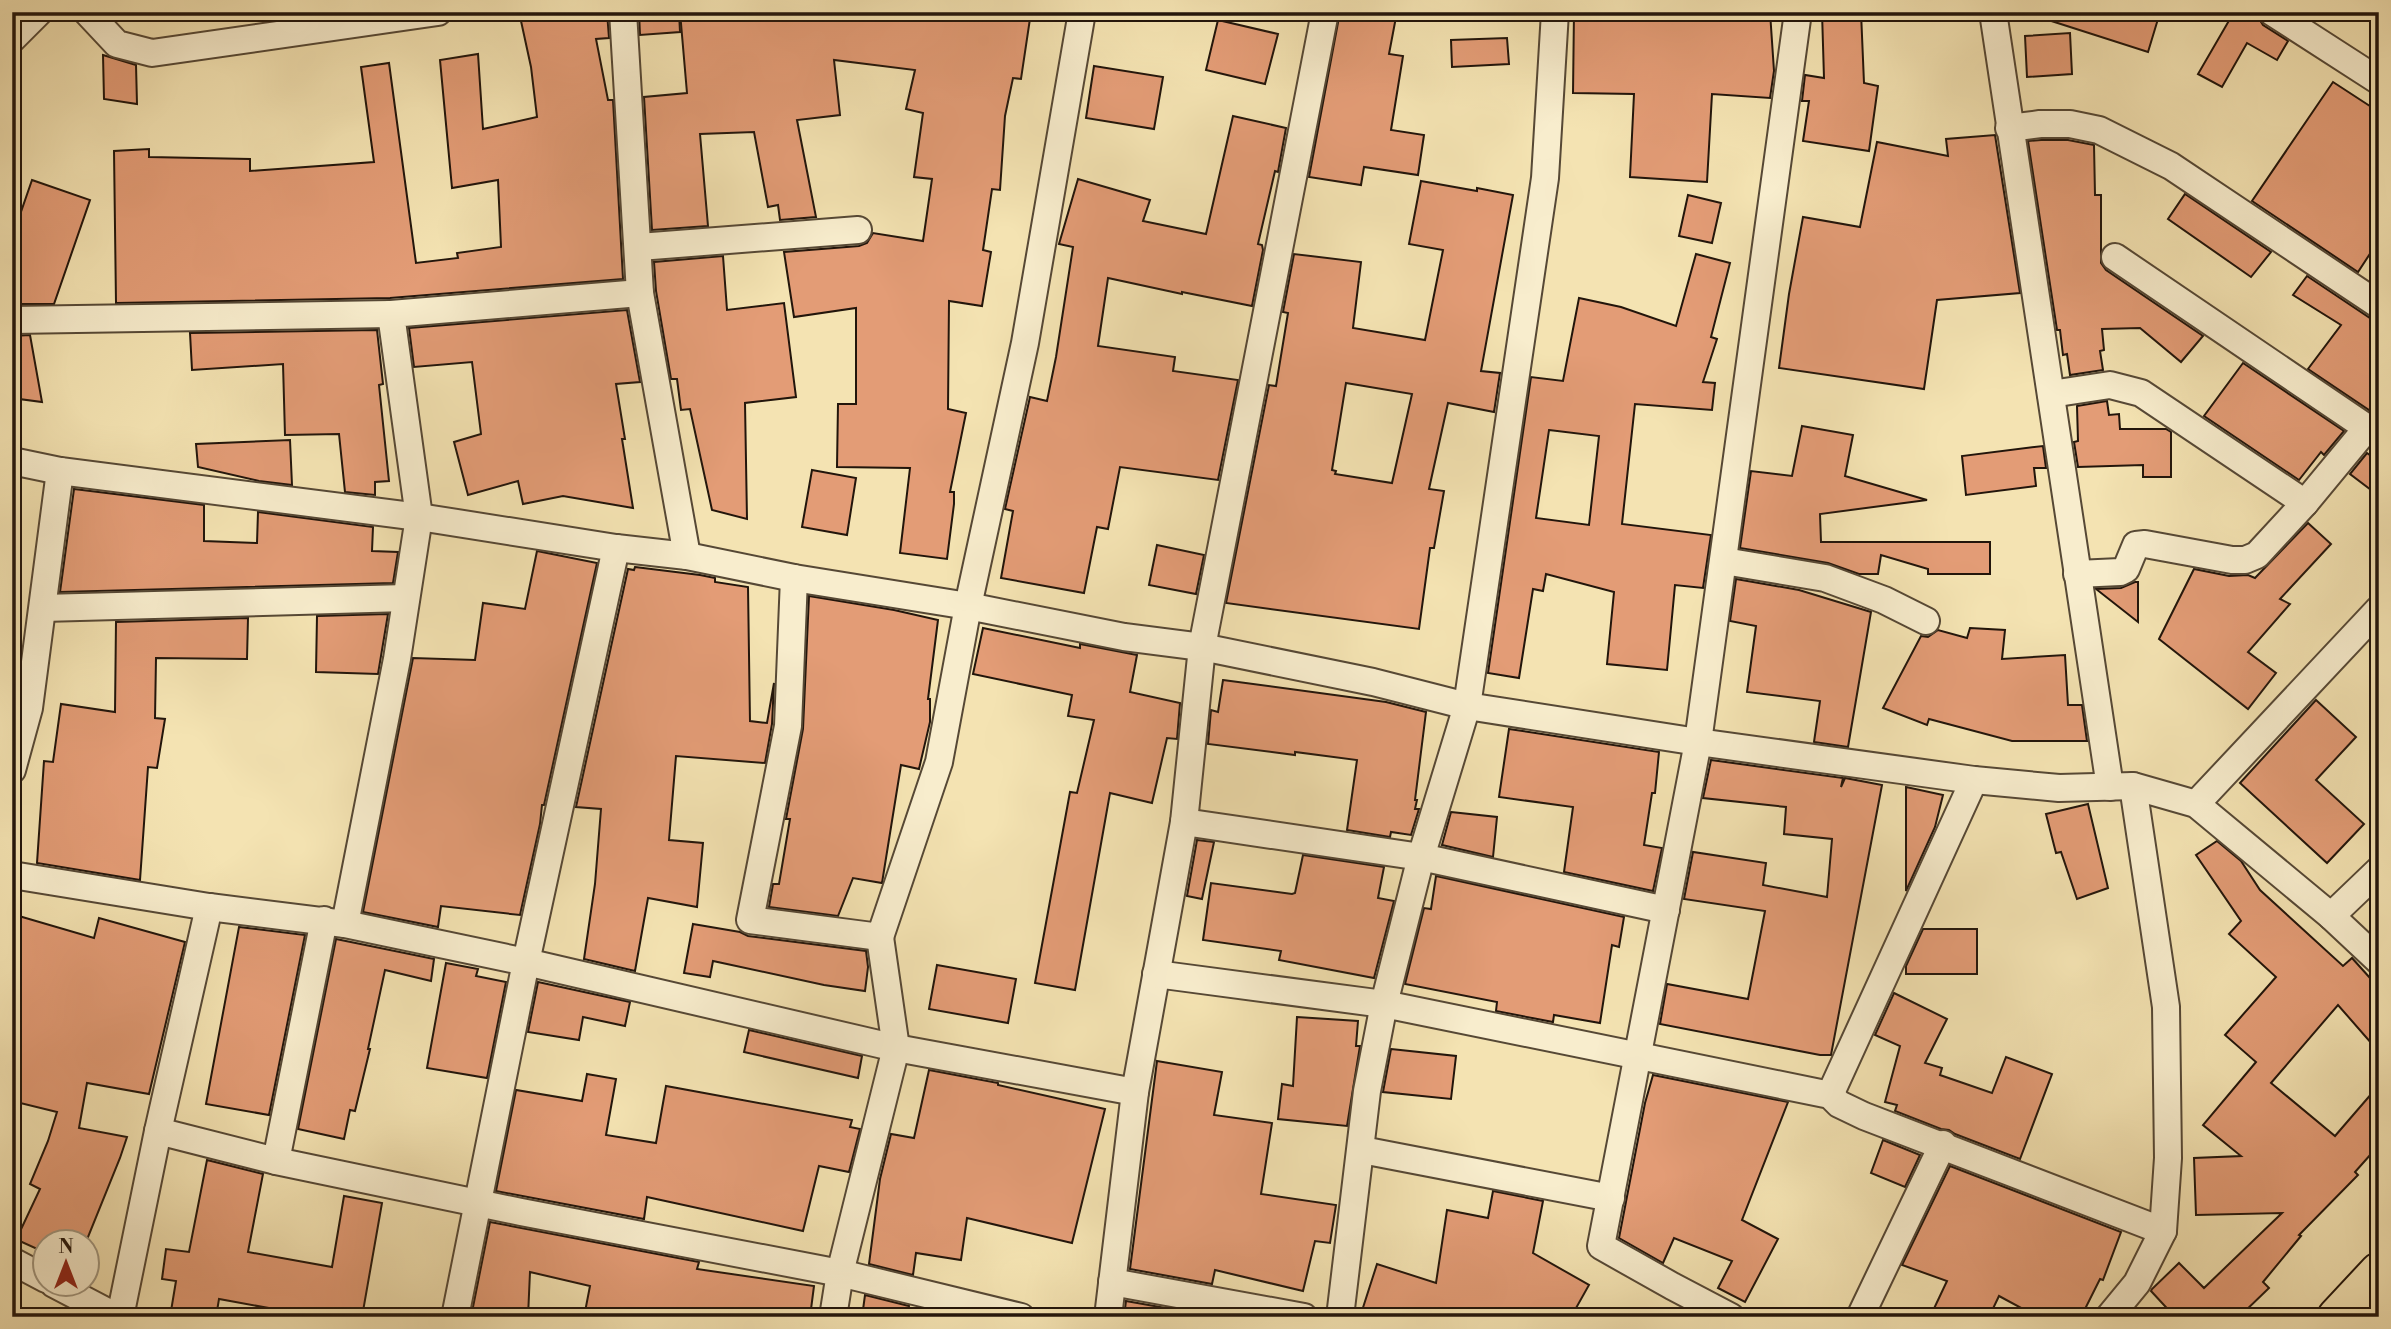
<svg xmlns="http://www.w3.org/2000/svg" width="2391" height="1329" viewBox="0 0 2391 1329" font-family="'Libre Bodoni',serif">
<style>
.building{fill:#e39c76;stroke:#22150b;stroke-width:2;fill-rule:evenodd}
.lines{fill:none;stroke-linecap:round;stroke-linejoin:round}
.minor-casing{stroke:#564835;stroke-width:30}
.primary-casing{stroke:#22150b;stroke-width:42}
.minor{stroke:#f8edcd;stroke-width:26}
.primary{stroke:#f4e3b2;stroke-width:38}
</style>
<rect width="100%" height="100%" fill="#f4e3b2"/>
<filter id="stains"><feTurbulence type="fractalNoise" baseFrequency=".00286" numOctaves="4"/><feColorMatrix values="0 0 0 0 .2 0 0 0 0 .09 0 0 0 0 .02 0 0 0 .5 -.17"/></filter>
<radialGradient id="worn" r=".72"><stop offset=".6" stop-color="#630" stop-opacity="0"/><stop offset="1" stop-color="#630" stop-opacity=".3"/></radialGradient>
<!-- building -->
<g class="building">
<path d="M566 12H607L609 38 596 39 608 100H613L623 279 390 298 116 303 114 151 149 149V157L250 159V171L374 162 361 67 389 63 416 263 458 258 457 253 501 247 498 180 452 188 440 60 478 54 483 129 537 117 531 67 521 21Z"/>
<path d="M639 12H679L680 32 640 35Z"/>
<path d="M680 12H1031L1021 79 1013 78 1005 116 1000 190 992 189 983 250 991 252 982 306 949 301 948 409 966 413 950 492H954V504L947 559 900 553 910 468 837 467 838 404H856V308L794 317 784 252 859 246 867 243 873 233 923 241 932 179 914 177 923 113 906 109 915 70 834 60 840 115 797 120 816 217 780 220 778 205 768 207 754 132 700 134 708 226 652 230 644 97 687 93Z"/>
<path d="M1340 12H1372L1396 17 1389 54 1403 56 1391 130 1424 135 1418 175 1364 167 1361 185 1309 177Z"/>
<path d="M1574 12H1770L1774 71 1770 98 1712 94 1707 182 1630 177 1634 94 1573 93Z"/>
<path d="M1822 12H1861L1864 83 1878 86 1869 151 1803 141 1809 101H1802L1805 75 1824 78Z"/>
<path d="M2043 12H2136L2158 19 2148 52 2042 18Z"/>
<path d="M2234 12H2255L2263 25 2288 41 2277 60 2247 43 2222 87 2198 74Z"/>
<path d="M1218 20 1278 34 1265 84 1206 70Z"/>
<path d="M2070 33 2072 74 2027 77 2025 36Z"/>
<path d="M1507 38 1509 64 1452 67 1451 40Z"/>
<path d="M103 55 136 65 137 104 104 99Z"/>
<path d="M1094 66 1163 77 1154 129 1086 118Z"/>
<path d="M2333 82 2379 112V240L2358 272 2252 201Z"/>
<path d="M1233 116 1286 128 1278 172 1275 171 1258 244 1262 245 1263 250 1252 306 1182 292V294L1108 278 1098 346 1175 357 1173 371 1238 380 1218 480 1120 467 1108 529 1097 527 1084 593 1001 578 1013 511 1005 509 1030 397 1047 401 1056 357 1073 247 1059 244 1078 179 1150 200 1143 221 1206 234Z"/>
<path d="M1995 135 2020 293 1937 300 1924 389 1779 368 1789 294 1803 217 1860 227 1877 142 1948 156 1946 139Z"/>
<path d="M2041 140H2068L2094 145 2095 195H2101V263L2106 270 2203 336 2181 362 2140 328 2102 329 2104 350 2100 351 2103 370 2070 375 2067 354 2063 355 2060 330H2057L2028 141Z"/>
<path d="M32 180 90 200 54 304H19L12 302V238Z"/>
<path d="M1421 181 1477 191V188L1513 195 1481 371 1500 373 1494 412 1448 403 1429 489 1444 491 1434 548H1430L1419 629 1226 603 1269 385 1276 386 1288 313 1283 312 1294 254 1361 262 1353 328 1425 340 1443 250 1409 244ZM1346 383 1412 394 1392 483 1335 474 1336 471 1332 470Z"/>
<path d="M2185 194 2271 252 2251 277 2168 219Z"/>
<path d="M1688 195 1721 203 1712 243 1679 236Z"/>
<path d="M1696 254 1730 263 1711 337 1717 339 1703 382 1715 383 1712 410 1635 404 1622 524 1711 535 1703 588 1675 585 1667 670 1607 664 1614 592 1546 574 1543 591 1533 589 1519 678 1488 673 1531 377 1563 381 1579 298 1621 307 1676 326ZM1549 430 1599 436 1589 525 1536 518Z"/>
<path d="M723 256 727 310 784 303 796 397 745 403 747 519 712 510 690 409 681 410 677 379H671L656 291 654 262Z"/>
<path d="M2307 276 2370 318 2379 321V408L2375 414 2308 369 2341 325 2293 295Z"/>
<path d="M627 310 640 382 616 384 625 439H622L633 508 563 496 523 504 518 481 468 495 454 442 481 434 472 362 414 367 409 328Z"/>
<path d="M377 330 383 384 379 385 389 481 375 482V495L345 492 339 434 285 435 283 364 192 370 190 333Z"/>
<path d="M30 335 42 402 12 398V336Z"/>
<path d="M2243 363 2344 431 2324 455 2321 452 2299 480 2204 416Z"/>
<path d="M2107 401 2109 415 2119 414 2120 429H2166L2171 432V477H2143V465L2078 467 2074 442 2078 441 2077 406Z"/>
<path d="M1802 426 1853 435 1845 476 1927 500 1820 514 1821 542H1990V574H1928V569L1881 555 1878 574H1859L1828 563 1740 548 1751 471 1792 476Z"/>
<path d="M290 440 292 485 259 481 198 467 196 444Z"/>
<path d="M2043 446 2046 468H2034L2036 486 1966 495 1962 456Z"/>
<path d="M2367 453 2379 462V496L2350 474Z"/>
<path d="M812 470 856 478 847 535 802 527Z"/>
<path d="M74 489 204 505V541L257 543 258 512 373 527 372 551 398 552 393 583 60 592Z"/>
<path d="M2308 523 2331 544 2280 599 2290 604 2248 652 2276 673 2248 709 2159 639 2194 569 2229 576 2248 575 2255 578Z"/>
<path d="M1157 545 1204 555 1196 594 1149 585Z"/>
<path d="M537 551 597 563 544 805H542L540 824 520 915 441 906 438 927 363 912 413 658 475 660 483 603 525 609Z"/>
<path d="M635 567 700 575 715 578V582L748 587 750 721 767 723 774 683 772 724 765 763 676 756 669 840 703 843 697 907 648 898 635 971 584 959 595 884 601 809 576 807 628 569 634 570Z"/>
<path d="M1736 579 1799 590 1871 612 1848 747 1814 742 1820 701 1747 692 1756 626 1730 621Z"/>
<path d="M2135 582H2138V622L2096 589 2121 588Z"/>
<path d="M809 596 894 610 938 620 928 699H930V722L919 769 901 765 882 883 853 878 838 916 769 907 773 884H779L790 819H786L803 729Z"/>
<path d="M388 614 378 674 316 672 317 616Z"/>
<path d="M248 618 247 659 156 658 155 718 165 719 157 768 148 767 140 880 37 863 44 761 53 762 61 704 115 712 116 622Z"/>
<path d="M983 628 1080 648V644L1137 655 1130 692 1180 703 1177 739 1167 738 1152 803 1110 793 1075 990 1035 983 1070 792 1077 793 1094 720 1068 716 1072 695 973 674Z"/>
<path d="M1970 628 2005 630 2002 659 2065 655 2068 705H2082L2087 741H2012L1929 719 1927 725 1883 708 1921 636 1928 637 1938 630 1967 638Z"/>
<path d="M1223 680 1386 702 1426 712 1415 800H1417L1415 809H1419L1411 835 1391 832 1390 837 1347 830 1357 760 1295 752V755L1208 744 1211 710 1218 712Z"/>
<path d="M2316 700 2356 737 2316 780 2364 824 2327 863 2240 783Z"/>
<path d="M1509 729 1659 752 1655 793H1652L1644 845 1662 848 1653 891 1564 872 1573 807 1499 797Z"/>
<path d="M1711 760 1843 778 1841 787 1845 778 1882 785 1831 1055H1820L1660 1024 1667 984 1748 999 1765 911 1684 899 1693 852 1766 863 1763 885 1827 897 1832 839 1784 834 1786 807 1703 798Z"/>
<path d="M1906 787 1943 795 1935 827 1906 891Z"/>
<path d="M2088 804 2108 888 2077 899 2061 852 2056 853 2046 814Z"/>
<path d="M1451 812 1497 817 1493 857 1442 845Z"/>
<path d="M1197 840 1214 842 1202 899 1187 896Z"/>
<path d="M2217 841 2241 861 2260 890 2343 966 2352 958 2379 988V1052L2338 1005 2271 1083 2335 1136 2379 1085V1145L2355 1172 2358 1175 2299 1235 2301 1236 2263 1282 2269 1288 2239 1317H2175L2151 1291 2152 1289 2179 1263 2204 1288 2282 1213 2196 1215 2194 1158 2241 1156 2203 1125 2256 1062 2225 1035 2276 977 2229 934 2241 921 2196 855Z"/>
<path d="M1303 855 1384 867 1378 898 1394 901 1374 978 1279 960 1281 951 1203 940 1211 883 1292 894 1295 893Z"/>
<path d="M1436 876 1624 917 1619 947 1612 945 1600 1023 1554 1015 1553 1022 1496 1011 1497 1002 1405 984 1424 908 1431 909Z"/>
<path d="M12 914 94 938 99 918 185 942 149 1094 87 1083 79 1128 127 1137 120 1158 86 1242H46V1253L22 1242H15L40 1189 30 1184 48 1141 57 1112 12 1101Z"/>
<path d="M693 924 740 932 748 936 866 951 868 967 865 991 824 985 713 961 710 977 684 973Z"/>
<path d="M239 927 305 935 269 1115 206 1104Z"/>
<path d="M1923 929H1977V974H1906V966Z"/>
<path d="M336 939 434 959 431 981 385 970 368 1049H370L355 1111 350 1110 344 1139 298 1129Z"/>
<path d="M446 963 478 969 476 976 506 982 487 1078 427 1068Z"/>
<path d="M937 965 1016 979 1008 1023 929 1009Z"/>
<path d="M538 982 630 1002 625 1026 583 1017 579 1040 528 1032Z"/>
<path d="M1894 993 1947 1019 1925 1063 1942 1068 1940 1075 1992 1093 2006 1057 2052 1074 2020 1159 1955 1134 1949 1130 1941 1129 1895 1111 1897 1105 1885 1102 1900 1046 1875 1035Z"/>
<path d="M1297 1017 1358 1021 1356 1046H1360L1347 1126 1278 1119 1282 1084 1293 1086Z"/>
<path d="M749 1030 862 1056 858 1078 744 1052Z"/>
<path d="M1391 1049 1456 1056 1451 1099 1383 1092Z"/>
<path d="M1157 1061 1222 1072 1214 1115 1272 1123 1261 1194 1336 1205 1330 1243 1315 1241 1303 1291 1215 1270 1212 1284 1130 1269Z"/>
<path d="M929 1070 998 1083V1085L1105 1109 1072 1243 967 1218 961 1260 916 1253 913 1275 869 1264 880 1179 891 1134 914 1138Z"/>
<path d="M587 1074 616 1079 606 1135 656 1143 666 1086 852 1120 850 1127 860 1129 849 1172 819 1166 803 1231 647 1197 644 1219 496 1191 516 1090 582 1101Z"/>
<path d="M1653 1075 1788 1102 1742 1220 1778 1239 1745 1302 1718 1288 1732 1261 1674 1238 1663 1263 1619 1238 1645 1103Z"/>
<path d="M1883 1140 1920 1155 1905 1187 1871 1173Z"/>
<path d="M207 1160 263 1174 248 1252 332 1267 344 1196 382 1203 362 1317H318L219 1299 216 1317H170L176 1281 162 1279 166 1249 189 1252Z"/>
<path d="M1950 1166 2121 1232 2103 1280 2100 1279 2081 1317H2038L1999 1296 1989 1317H1930L1947 1281 1902 1265Z"/>
<path d="M1493 1191 1543 1201 1533 1253 1589 1285 1571 1317H1360L1377 1264 1436 1283 1447 1210 1488 1218Z"/>
<path d="M490 1222 699 1262 697 1269 814 1286 810 1317H584L590 1286 530 1272 528 1317H471Z"/>
<path d="M865 1295 909 1306 907 1317H862Z"/>
<path d="M1126 1301 1205 1315 1204 1317H1124Z"/>
</g>
<g class="lines">
<defs>
<g id="minor">
<path d="M87 12 117 44 152 53 438 12"/>
<path d="M623 12 640 293 687 556"/>
<path d="M1993 12 2110 787"/>
<path d="M2272 12 2379 81"/>
<path d="M12 39 39 12"/>
<path d="M2009 128 2040 124H2070L2099 130 2171 166 2379 305"/>
<path d="M639 247 858 230"/>
<path d="M2115 257 2379 436"/>
<path d="M12 320 391 314"/>
<path d="M2051 394 2110 385 2141 393 2305 503"/>
<path d="M12 461 60 471 419 517 616 548 687 556 794 578 968 606 1124 637 1202 647 1373 682 1467 706 1698 742 1974 780 2059 788 2133 786 2196 804 2331 916 2379 961"/>
<path d="M1724 561 1825 578 1884 600 1926 621"/>
<path d="M2077 574 2120 572 2126 569 2136 545 2145 544 2232 560H2245L2257 555 2305 503 2367 428"/>
<path d="M794 578 788 726 750 920 880 937 939 762 968 606 1025 343 1082 12"/>
<path d="M43 608 406 598"/>
<path d="M12 770 29 708 60 471"/>
<path d="M2196 804 2379 609"/>
<path d="M1184 822 1421 857 1666 910"/>
<path d="M12 875 209 907 345 924 526 962 896 1048 1135 1092 1184 822 1202 647 1325 12"/>
<path d="M209 907 158 1131 276 1161 324 920"/>
<path d="M2331 916 2379 870"/>
<path d="M345 924 397 659 419 517 391 314 640 293"/>
<path d="M1156 974 1384 1004 1830 1095 1839 1104 1864 1116 2163 1231"/>
<path d="M1830 1095 1974 780"/>
<path d="M1362 1150 1611 1198"/>
<path d="M276 1161 521 1212 840 1273 1021 1317"/>
<path d="M12 1261 46 1279"/>
<path d="M1112 1282 1304 1317"/>
<path d="M54 1284 117 1317"/>
<path d="M120 1317 158 1131"/>
<path d="M455 1317 526 962 616 548"/>
<path d="M833 1317 840 1273 896 1048 880 937"/>
<path d="M1108 1317 1135 1092"/>
<path d="M1340 1317 1367 1091 1384 1004 1421 857 1467 706 1545 178 1555 12"/>
<path d="M1731 1317 1672 1286 1601 1246 1698 742 1798 12"/>
<path d="M1860 1317 1943 1144"/>
<path d="M2109 1317 2137 1283 2163 1231 2168 1158 2166 1007 2133 786"/>
</g>
<path id="primary" d="M2337 1317 2379 1272"/>
</defs>
<!-- minor casing -->
<use href="#minor" class="minor-casing"/>
<!-- primary casing -->
<use href="#primary" class="primary-casing"/>
<!-- minor -->
<use href="#minor" class="minor"/>
<!-- primary -->
<use href="#primary" class="primary"/>
</g>
<!-- margin -->
<rect width="2391" height="1329" fill="none" stroke="#f4e3b2" stroke-width="42"/>
<rect x="14" y="14" width="2363" height="1301" fill="none" stroke="#22150b" stroke-width="3.5"/>
<rect x="21" y="21" width="2349" height="1287" fill="none" stroke="#22150b" stroke-width="2"/>
<!-- north arrow -->
<g transform="translate(66 1263)"><circle r="33" fill="#f8edcd" stroke="#a2977f" stroke-width="2"/>
<path d="M0-5L12 26L0 18L-12 26Z" fill="#8f2418"/>
<text y="-10" font-size="19" font-weight="bold" text-anchor="middle" fill="#22150b">N</text>
</g>
<rect width="100%" height="100%" filter="url(#stains)"/>
<rect width="100%" height="100%" fill="url(#worn)"/>
</svg>
